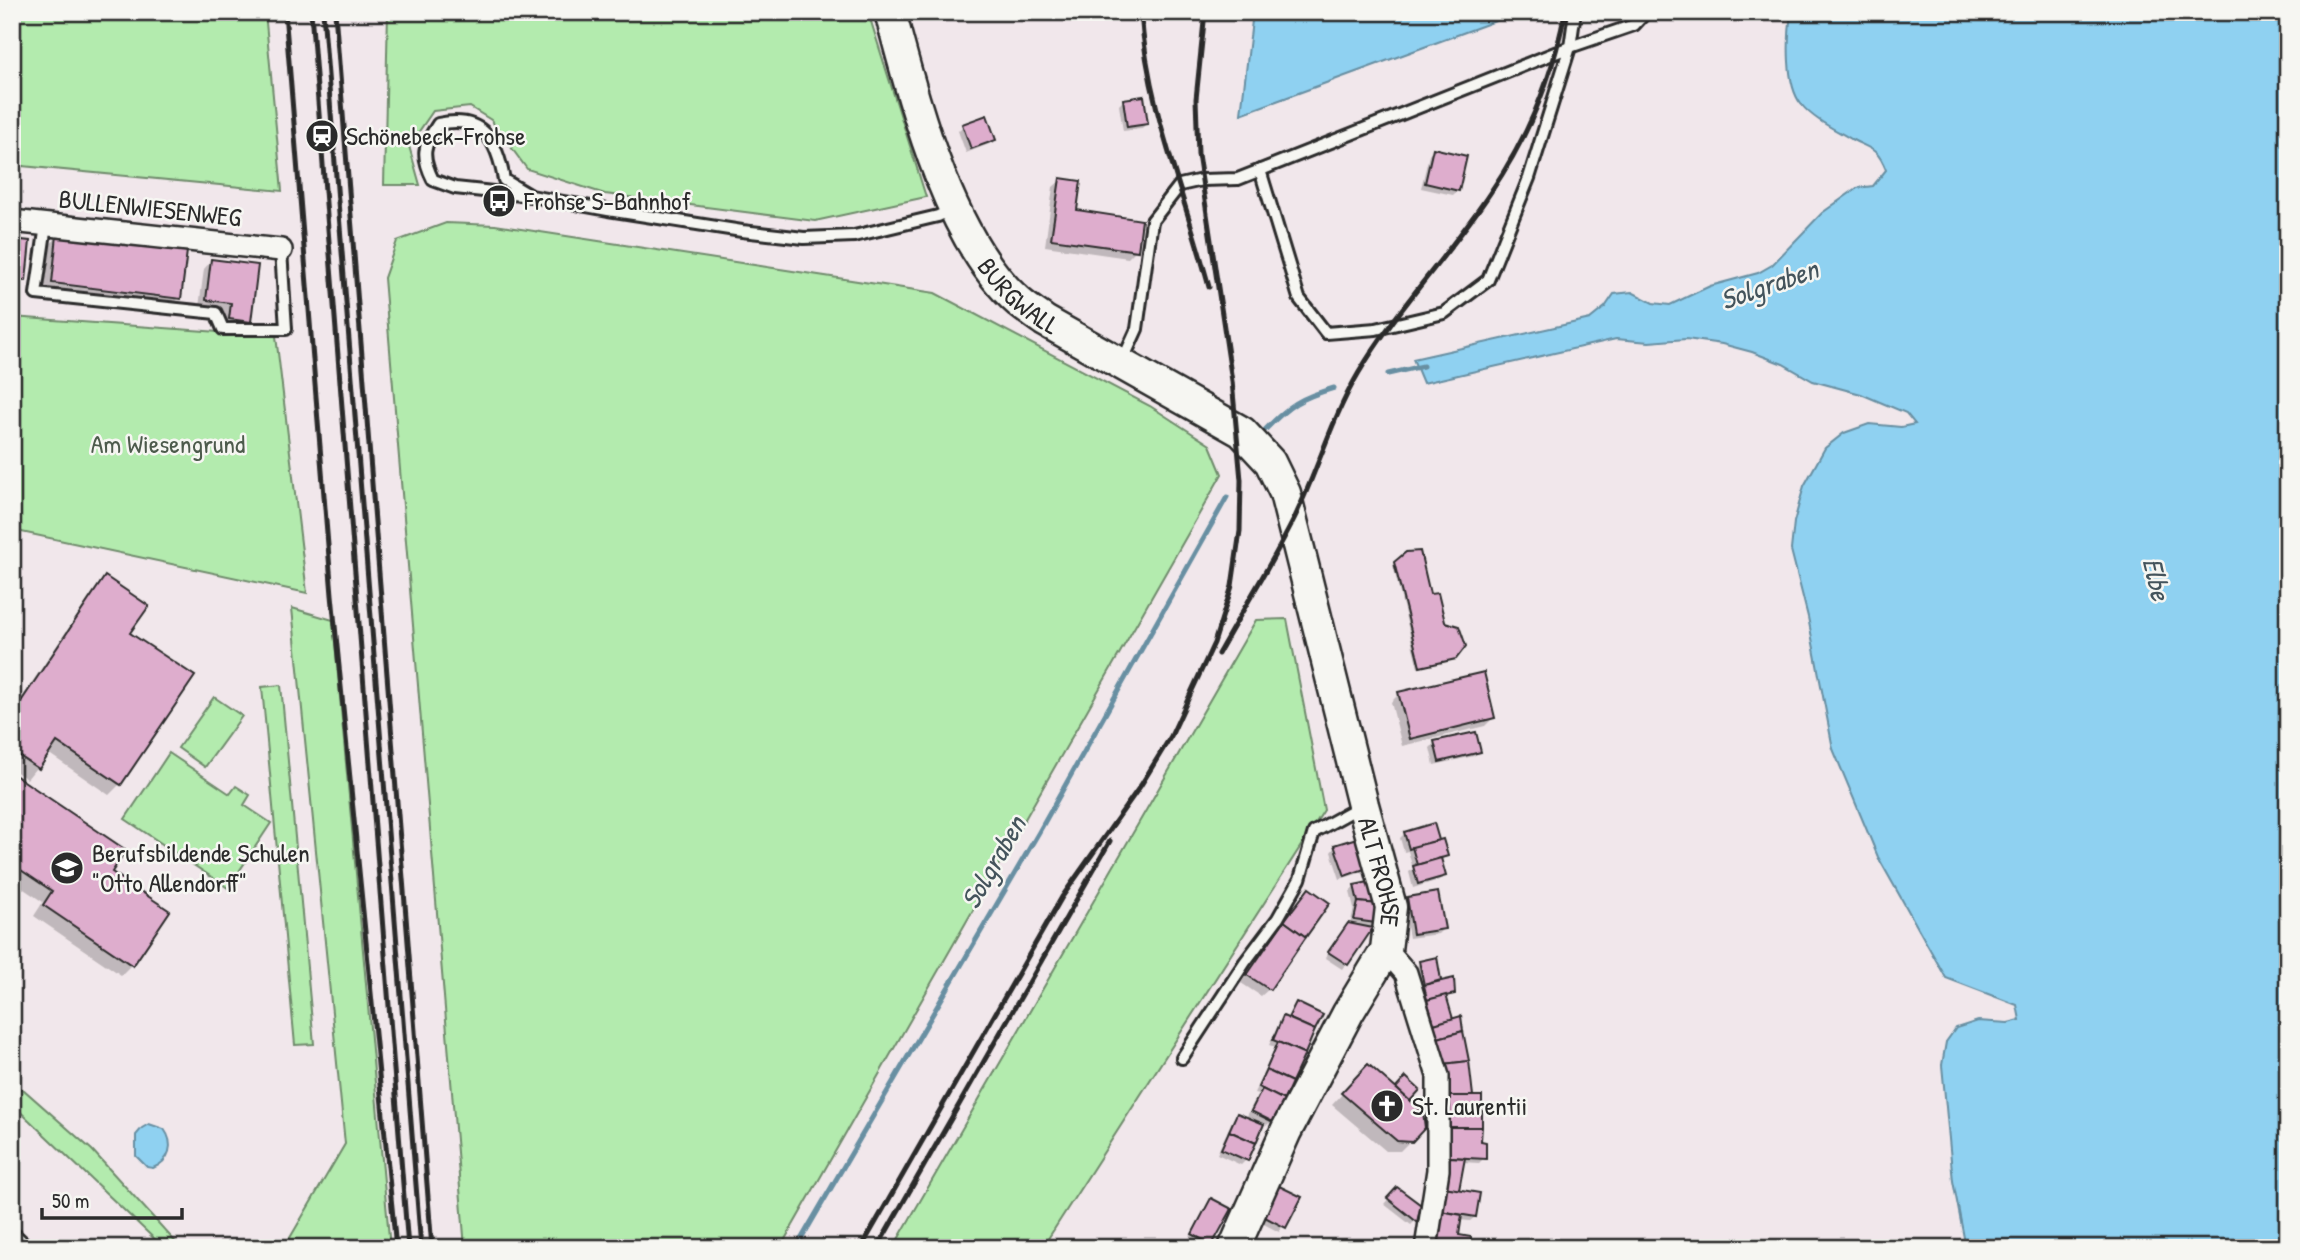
<svg xmlns="http://www.w3.org/2000/svg" width="2300" height="1260" viewBox="0 0 2300 1260" font-family="'Patrick Hand',sans-serif">
<style>
.green{fill:#b3ebae;stroke:#6f8b6c;stroke-width:2}
.water{fill:#8fd1f1;stroke:#678fa2;stroke-width:2}
.shadow{fill:#0003}
.lines{fill:none;stroke-linecap:round;stroke-linejoin:round}
.stream{stroke:#678fa2;stroke-width:5}
.building{fill:#deadcd;stroke:#2b2b2b;stroke-width:2}
.lane-casing{stroke:#2b2b2b;stroke-width:16}
.street-casing{stroke:#2b2b2b;stroke-width:26}
.secondary-casing{stroke:#2b2b2b;stroke-width:35}
.lane{stroke:#f6f6f2;stroke-width:10}
.street{stroke:#f6f6f2;stroke-width:21}
.secondary{stroke:#f6f6f2;stroke-width:30}
.rail{stroke:#2b2b2b;stroke-width:5}
.labels{text-anchor:middle;stroke-width:5;stroke-linejoin:round;paint-order:stroke}
.poi-label{font-size:26px;fill:#2b2b2b;stroke:#f6f6f2;text-anchor:start}
.street-label{font-size:26px;fill:#2b2b2b;stroke:#f6f6f2}
.park-label{font-size:26px;fill:#4d5b4c;stroke:#f6f6f2}
.water-label{font-size:28px;font-style:italic;fill:#44545c;stroke:#f6f6f2}
</style>
<rect width="100%" height="100%" fill="#f1e7eb"/>
<filter id="ink" filterUnits="userSpaceOnUse"><feTurbulence type="fractalNoise" baseFrequency=".0143" numOctaves="2"/><feDisplacementMap in="SourceGraphic" scale="14" xChannelSelector="R" yChannelSelector="G"/><feConvolveMatrix kernelMatrix="1 2 1 2 8 2 1 2 1" color-interpolation-filters="sRGB"/></filter>
<g filter="url(#ink)">
<!-- green -->
<g class="green">
<path d="M12 12H265L282 191 12 165Z"/>
<path d="M388 12H868L926 197 815 221 605 194 527 169 491 120 470 107 433 111 409 146 420 185H384Z"/>
<path d="M446 223 495 225 935 293 1150 406 1210 445 1222 474 780 1248H465L384 278 397 241Z"/>
<path d="M12 317 276 336 307 593 12 530Z"/>
<path d="M292 608 333 620 390 1248H284L345 1144Z"/>
<path d="M1287 619 1324 810 1042 1248H893L1256 620Z"/>
<path d="M281 685 314 1044 295 1045 262 687Z"/>
<path d="M214 697 242 716 205 767 178 748Z"/>
<path d="M169 753 230 794 236 786 250 795 244 805 271 823 228 888 125 819Z"/>
<path d="M12 1086 24 1090 92 1150 181 1248H164L12 1104Z"/>
</g>
<!-- water -->
<g class="water">
<path d="M1253 12H1520L1241 114Z"/>
<path d="M1791 12H2288V1248H1966L1953 1181 1942 1065 1946 1042 1956 1028 1978 1021 2008 1023 2020 1020 2017 1005 1946 978 1878 857 1833 749 1808 617 1791 550 1794 522 1804 486 1825 448 1844 433 1869 424 1901 427 1915 424 1906 413 1861 394 1813 381 1783 364 1752 352 1722 344 1686 339 1649 342 1616 339 1423 383 1413 359 1590 319 1605 307 1614 294 1632 292 1653 303 1670 305 1710 286 1758 273 1772 265 1822 213 1857 188 1873 186 1886 170C1877 147 1871 150 1851 139 1834 129 1813 119 1801 104 1785 84 1788 37 1791 12Z"/>
<path d="M149 1124 164 1129C175 1144 170 1161 153 1168L147 1167 136 1156V1135L142 1128Z"/>
</g>
<!-- shadow -->
<g class="shadow">
<path d="M1124 100 1146 124 1141 129 1123 131 1119 105Z"/>
<path d="M963 126 994 140 989 144 966 153 958 131Z"/>
<path d="M1434 150 1458 190 1453 195 1421 188 1429 155Z"/>
<path d="M1061 180 1075 212 1136 250 1128 258 1045 246 1053 187Z"/>
<path d="M58 237 179 298 169 308 42 293 47 247Z"/>
<path d="M12 241 24 280 16 288H12Z"/>
<path d="M211 261 249 321 242 329 222 327 224 310 199 307 204 269Z"/>
<path d="M1400 558 1429 596 1443 623 1464 646 1453 660 1418 668 1393 565Z"/>
<path d="M105 578 128 633 120 784 109 795 48 753 27 779 12 769V712L95 589Z"/>
<path d="M1399 694 1493 718 1485 726 1402 746 1391 702Z"/>
<path d="M1435 743 1479 751 1474 756 1434 765 1430 748Z"/>
<path d="M12 775 110 873 132 964 121 975 34 916 43 902 12 881Z"/>
<path d="M1405 833 1438 842 1446 855 1440 861 1444 875 1439 880 1413 888 1409 872 1413 869 1408 851 1404 852 1400 838Z"/>
<path d="M1335 847 1368 867 1363 872 1340 879 1331 852Z"/>
<path d="M1373 883 1375 922 1342 969 1325 958 1344 930 1350 925 1354 908 1350 892 1354 887Z"/>
<path d="M1408 899 1443 929 1438 934 1409 938 1403 904Z"/>
<path d="M1282 925 1269 989 1261 996 1241 983Z"/>
<path d="M1436 959 1440 982 1454 993 1445 998 1484 1158 1479 1163 1462 1162 1457 1191 1475 1217 1470 1221 1459 1220 1457 1237 1469 1246 1467 1248H1429L1434 1044 1439 1039H1436L1415 968 1420 963Z"/>
<path d="M1296 1004 1320 1016 1272 1121 1267 1125 1262 1123 1246 1160 1241 1165 1217 1154 1233 1119 1237 1115 1246 1118 1258 1094 1254 1093 1275 1047 1269 1045 1279 1023 1284 1018 1287 1019Z"/>
<path d="M1358 1077 1396 1090 1406 1079 1411 1140 1400 1151H1386L1332 1105Z"/>
<path d="M1278 1187 1299 1198 1279 1232 1258 1221Z"/>
<path d="M1397 1189 1415 1221 1411 1225 1384 1204Z"/>
<path d="M1212 1200 1211 1244 1204 1248 1189 1239Z"/>
</g>
<g class="lines">
<!-- stream -->
<g class="stream">
<path d="M1388 374 1423 366"/>
<path d="M1265 430C1289 405 1300 398 1334 388"/>
<path d="M796 1248 1039 832 1227 497"/>
</g>
</g>
<!-- building -->
<g class="building">
<path d="M1144 96 1148 124 1127 127 1123 99Z"/>
<path d="M987 115 996 140 971 149 962 124Z"/>
<path d="M1433 148 1467 156 1459 191 1425 183Z"/>
<path d="M1060 178 1081 181 1077 210 1142 220 1138 251 1051 239Z"/>
<path d="M57 235 187 251 181 299 52 283Z"/>
<path d="M12 239 30 241 26 281 12 280Z"/>
<path d="M211 259 258 265 251 322 229 319 231 303 206 300Z"/>
<path d="M1420 551 1430 594 1438 593 1445 622 1459 626 1466 646 1456 659 1420 667 1394 562 1406 552Z"/>
<path d="M105 576 149 606 130 633 195 676 121 785 57 742 39 769 12 751V715Z"/>
<path d="M1484 672 1495 718 1410 739 1398 692Z"/>
<path d="M1476 732 1481 752 1439 762 1434 741Z"/>
<path d="M12 773 126 850 112 872 170 911 133 966 43 905 52 891 12 864Z"/>
<path d="M1434 823 1439 840 1409 849 1404 832Z"/>
<path d="M1360 837 1370 867 1345 876 1334 845Z"/>
<path d="M1443 839 1448 856 1417 865 1412 847Z"/>
<path d="M1441 858 1446 876 1418 884 1413 866Z"/>
<path d="M1374 881 1378 904 1358 902 1354 885Z"/>
<path d="M1309 888 1330 903 1306 937 1284 921Z"/>
<path d="M1438 892 1445 929 1413 934 1407 897Z"/>
<path d="M1358 902 1378 904 1376 923 1354 920Z"/>
<path d="M1284 921 1306 937 1270 990 1247 975Z"/>
<path d="M1348 923 1373 928 1348 965 1328 952Z"/>
<path d="M1437 957 1441 980 1424 985 1419 961Z"/>
<path d="M1454 978 1455 994 1427 1000 1424 985Z"/>
<path d="M1446 995 1453 1019 1434 1024 1427 1000Z"/>
<path d="M1296 1002 1323 1015 1315 1030 1288 1018Z"/>
<path d="M1283 1016 1315 1030 1305 1054 1273 1040Z"/>
<path d="M1461 1016 1463 1031 1438 1038 1434 1024Z"/>
<path d="M1463 1031 1469 1061 1443 1064 1438 1038Z"/>
<path d="M1278 1042 1305 1054 1292 1082 1266 1070Z"/>
<path d="M1469 1061 1473 1096H1450L1443 1064Z"/>
<path d="M1368 1064 1423 1112 1425 1128 1412 1142 1397 1141 1341 1093Z"/>
<path d="M1266 1070 1292 1082 1284 1100 1258 1087Z"/>
<path d="M1406 1077 1420 1090 1410 1101 1396 1088Z"/>
<path d="M1262 1089 1284 1100 1273 1122 1251 1111Z"/>
<rect x="1450" y="1096" width="32" height="31"/>
<path d="M1237 1113 1264 1124 1256 1143 1229 1131Z"/>
<path d="M1450 1127H1482L1481 1141 1486 1142V1159L1449 1157Z"/>
<path d="M1229 1131 1256 1143 1248 1161 1221 1149Z"/>
<path d="M1449 1157 1465 1158 1459 1190 1444 1187Z"/>
<path d="M1277 1185 1302 1197 1286 1228 1261 1215Z"/>
<path d="M1397 1187 1421 1205 1417 1222 1387 1198Z"/>
<path d="M1444 1187 1480 1193 1476 1217 1440 1211Z"/>
<path d="M1211 1198 1232 1209 1212 1245 1192 1234Z"/>
<path d="M1440 1211 1462 1215 1459 1235 1471 1237V1247L1433 1243Z"/>
</g>
<g class="lines">
<defs>
<g id="lane">
<path d="M1260 170 1299 298 1326 333 1376 329 1444 313 1488 280 1529 178 1570 47 1575 12"/>
<path d="M531 196 455 188 433 180C421 156 423 146 438 124 483 114 497 140 504 180L531 196 608 210 742 231 804 238 854 236 938 216 953 209"/>
<path d="M46 225 36 294 216 313 223 329H286L281 250"/>
<path d="M1122 362 1137 329 1152 221 1180 185 1202 180 1238 179 1570 47 1634 25 1646 12"/>
<path d="M1182 1058 1245 962 1278 918 1300 879 1314 832 1361 806"/>
<path d="M12 1232 29 1248"/>
</g>
<g id="street">
<path d="M12 221 281 250"/>
<path d="M1386 950 1406 973 1438 1076V1170L1426 1248"/>
</g>
<g id="secondary">
<path id="s1" d="M890 12C914 101 948 240 1019 302 1027 309 1037 315 1045 321L1242 432 1270 462 1285 493 1363 805 1391 907 1386 950 1348 1013 1286 1131 1234 1248"/>
</g>
</defs>
<!-- lane casing -->
<use href="#lane" class="lane-casing"/>
<!-- street casing -->
<use href="#street" class="street-casing"/>
<!-- secondary casing -->
<use href="#secondary" class="secondary-casing"/>
<!-- lane -->
<use href="#lane" class="lane"/>
<!-- street -->
<use href="#street" class="street"/>
<!-- secondary -->
<use href="#secondary" class="secondary"/>
<!-- rail -->
<g class="rail">
<path d="M285 12 332 595 396 1248"/>
<path d="M311 12 408 1248"/>
<path d="M323 12 421 1248"/>
<path d="M335 12 432 1248"/>
<path d="M1141 12C1147 107 1185 196 1209 287"/>
<path d="M1218 654C1243 609 1271 565 1294 519 1317 472 1331 420 1358 374 1396 309 1449 255 1490 193 1527 139 1553 76 1565 12"/>
<path d="M861 1248 1062 897 1141 785 1171 736 1214 643 1232 586 1240 531 1241 480 1232 381 1198 154 1196 99 1205 12"/>
<path d="M877 1248 1110 841"/>
</g>
</g>
</g>
<!-- icons -->
<defs>
<symbol id="station-disc" viewBox="-11 -11 22 22"><circle r="9.5" fill="#2b2b2b" stroke="#f6f6f2"/><path d="M-3-6H3Q5-6 5-4V2Q5 4 3 4L4.5 6H3L1.5 4h-3L-3 6H-4.5L-3 4Q-5 4-5 2V-4Q-5-6-3-6ZM-3.5-4v3h7v-3ZM-3.5 1v1.5H-2V1ZM2 1v1.5H3.5V1Z" fill="#fff"/></symbol>
<symbol id="bus-disc" viewBox="-11 -11 22 22"><circle r="9.5" fill="#2b2b2b" stroke="#f6f6f2"/><path d="M-5-6H5V4H4V6H2V4H-2V6H-4V4H-5ZM-3.5-4V0h7V-4ZM-3.5 1.2v1.5H-2V1.2ZM2 1.2v1.5H3.5V1.2Z" fill="#fff"/></symbol>
<symbol id="school-disc" viewBox="-11 -11 22 22"><circle r="9.5" fill="#2b2b2b" stroke="#f6f6f2"/><path d="M0-5L7-2L0 1L-7-2ZM-4 1L0 2.5L4 1V4Q0 6-4 4Z" fill="#fff"/></symbol>
<symbol id="church-disc" viewBox="-11 -11 22 22"><circle r="9.5" fill="#2b2b2b" stroke="#f6f6f2"/><path d="M-1.2-6h2.4v3.5h3.3v2.4h-3.3V6h-2.4V-.1h-3.3v-2.4h3.3Z" fill="#fff"/></symbol>
</defs>
<g fill-rule="evenodd">
<use href="#station-disc" x="303" y="117" width="38" height="38"/>
<use href="#bus-disc" x="480" y="182" width="38" height="38"/>
<use href="#school-disc" x="48" y="849" width="38" height="38"/>
<use href="#church-disc" x="1368" y="1087" width="38" height="38"/>
</g>
<g class="labels">
<!-- poi labels -->
<g class="poi-label">
<text x="346" y="145">Schönebeck-Frohse</text>
<text x="524" y="210">Frohse S-Bahnhof</text>
<text x="92" y="862">Berufsbildende Schulen<tspan x="92" dy="30">"Otto Allendorff"</tspan></text>
<text x="1412" y="1115">St. Laurentii</text>
</g>
<!-- street labels -->
<g class="street-label">
<text transform="translate(150 208) rotate(6)" y="9">BULLENWIESENWEG</text>
<text dy="9" stroke="none"><textPath href="#s1" startOffset="317">BURGWALL</textPath></text>
<text dy="9" stroke="none"><textPath href="#s1" startOffset="1046">ALT FROHSE</textPath></text>
</g>
<!-- park labels -->
<g class="park-label">
<text x="168" y="453">Am Wiesengrund</text>
</g>
<!-- water labels -->
<g class="water-label">
<text transform="translate(1769 284) rotate(-19)" y="10">Solgraben</text>
<text transform="translate(2157 579) rotate(77)" y="10">Elbe</text>
<text transform="translate(993 862) rotate(-60)" y="10">Solgraben</text>
</g>
</g>
<!-- margin -->
<rect width="2300" height="1260" fill="none" stroke="#f6f6f2" stroke-width="42"/>
<rect x="21" y="21" width="2258" height="1218" fill="none" stroke="#2b2b2b" stroke-width="2.5" filter="url(#ink)"/>
<!-- scale -->
<path d="M42 1208v10h140v-10" fill="none" stroke="#2b2b2b" stroke-width="3.5"/>
<text x="52" y="1208" font-size="21" fill="#2b2b2b" stroke="#f6f6f2" stroke-width="5" paint-order="stroke">50 m</text>
</svg>
